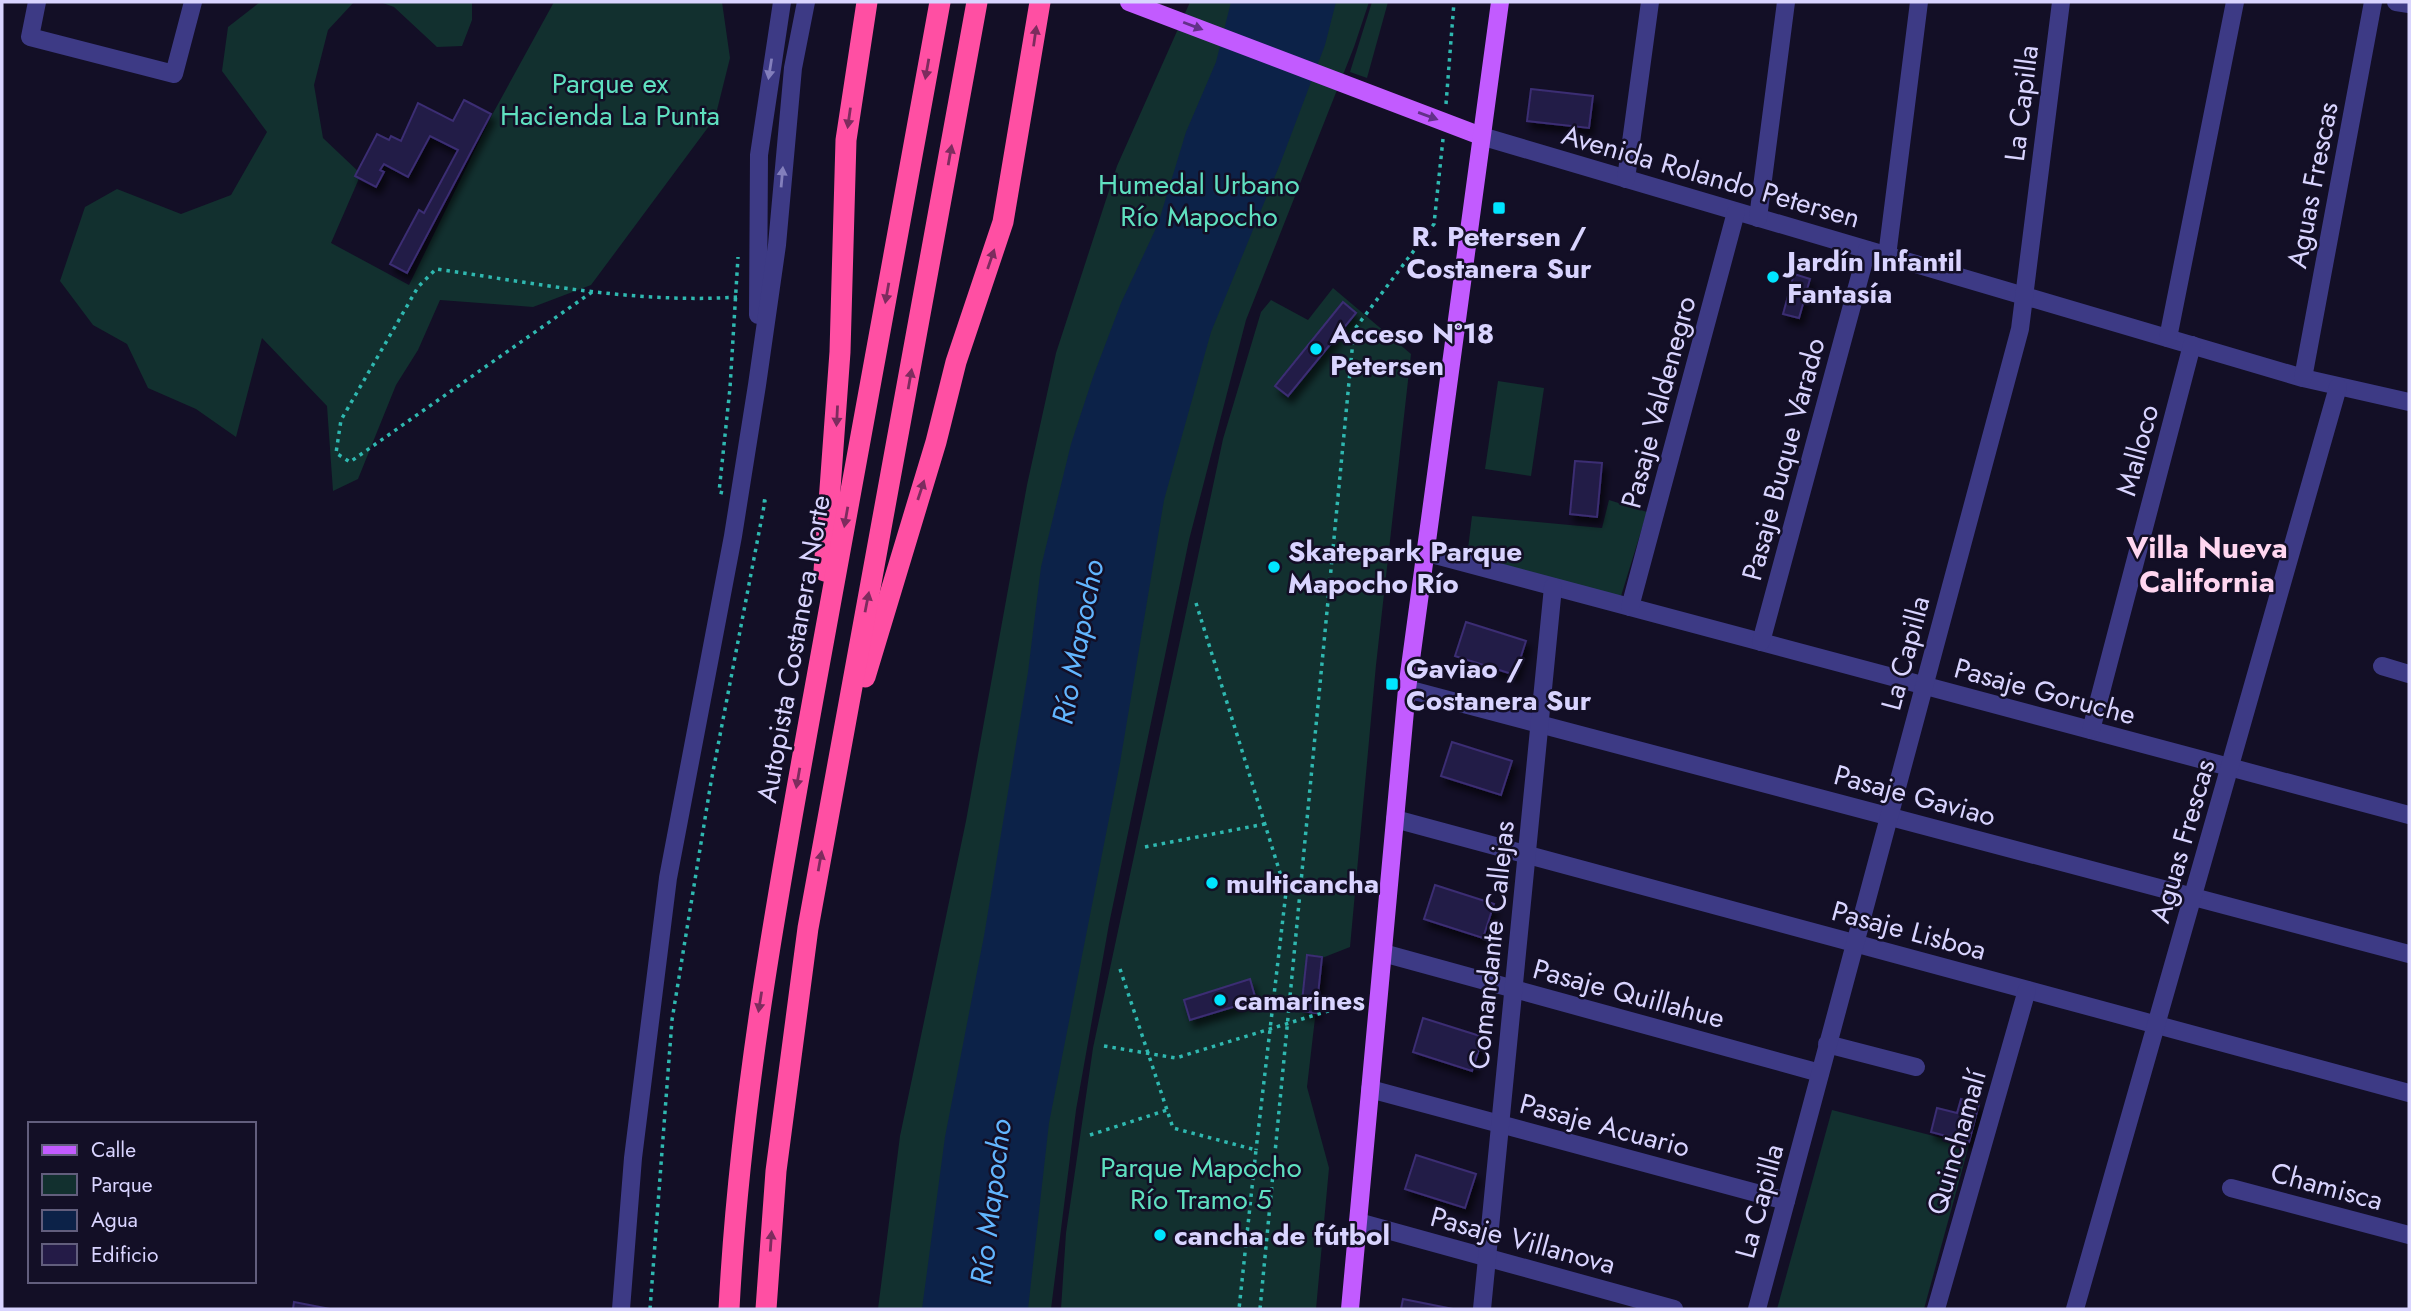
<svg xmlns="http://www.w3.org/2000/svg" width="2411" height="1311" viewBox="0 0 2411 1311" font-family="Jost,sans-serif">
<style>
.green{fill:#12302f}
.water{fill:#0c2248}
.building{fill:#241b47;stroke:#3b2d73;stroke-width:2;filter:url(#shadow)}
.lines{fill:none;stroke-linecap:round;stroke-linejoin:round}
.path{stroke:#2fb8b0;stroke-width:3.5;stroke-dasharray:3.5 5;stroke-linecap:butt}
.minor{stroke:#3d3a85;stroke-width:18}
.major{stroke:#c25bff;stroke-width:18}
.highway{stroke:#ff4fa3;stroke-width:21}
.oneway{fill:#623188}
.oneway2{fill:#7d2c5e}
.oneway3{fill:#837fbc}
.poi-dot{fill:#00e5ff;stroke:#130f26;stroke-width:2.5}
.labels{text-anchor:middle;stroke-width:5;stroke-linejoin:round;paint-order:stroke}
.park-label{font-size:28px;fill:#5fe0c0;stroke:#130f26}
.street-label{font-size:28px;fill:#d9d4ff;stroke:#130f26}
.poi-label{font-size:28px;font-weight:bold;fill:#d9d4ff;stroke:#130f26;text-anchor:start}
.neighbourhood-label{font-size:30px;font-weight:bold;fill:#ffd6f0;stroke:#130f26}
.water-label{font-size:30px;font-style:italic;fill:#62b6ff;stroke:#130f26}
</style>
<defs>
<filter id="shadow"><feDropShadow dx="4" dy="7" stdDeviation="3.5" flood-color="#0009"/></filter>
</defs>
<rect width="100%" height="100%" fill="#130f26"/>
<!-- green -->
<g class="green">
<path d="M260 2H354L328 30 314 85 323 138 361 174 331 243 409 285 492 115 554 2H722L730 58 715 118 591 285 533 307 440 300 418 350 396 385 358 479 333 491 327 406 262 338 236 437 196 409 148 388 127 344 93 325 60 281 85 207 117 189 181 214 231 195 267 132 222 71 228 27Z"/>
<path d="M380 2H472V20L462 46 437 47 394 7Z"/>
<path d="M1190 2H1369L1354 47 1246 320 1189 540 1109 924 1076 1110 1051 1309H878L900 1136 966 821 1027 485 1056 353 1117 166Z"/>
<path d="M1372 2H1388L1367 78 1350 72Z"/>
<path d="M1333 288 1411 354 1376 665 1350 947 1322 958 1307 1087 1329 1168 1316 1309H1061L1066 1233 1093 1048 1223 439 1261 312 1271 300 1308 320Z"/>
<path d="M1498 381 1544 388 1531 476 1485 469Z"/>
<path d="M1609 500 1647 512 1621 596 1467 557 1472 516 1602 528Z"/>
<path d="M1832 1110 1969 1145 1924 1309H1777Z"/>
</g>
<!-- water -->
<path class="water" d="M1231 2H1336L1325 45 1280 164 1211 332 1164 500 1120 763 1049 1123 1028 1309H922L945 1137 984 936 1028 672 1041 567 1071 444 1093 377 1121 303 1158 224 1186 132 1216 62Z"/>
<!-- building -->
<g class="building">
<path d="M1531 89 1593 96 1589 128 1527 121Z"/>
<path d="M464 100 491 114 407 273 390 264 419 210 424 213 458 150 430 136 408 177 384 164 380 170 384 172 376 187 355 176 377 134 389 140 391 136 401 141 418 103 453 121Z"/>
<path d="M1794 274 1810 279 1799 318 1783 314Z"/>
<path d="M1343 302 1356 313 1288 396 1275 386Z"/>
<path d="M1575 461 1602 463 1597 517 1570 514Z"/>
<path d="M1466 622 1526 641 1515 675 1455 656Z"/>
<path d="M1452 742 1512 761 1501 795 1441 776Z"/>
<path d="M1435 885 1494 904 1483 938 1424 919Z"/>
<path d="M1307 955 1322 957 1316 1013 1301 1011Z"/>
<path d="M1250 979 1256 1000 1190 1020 1184 1000Z"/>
<path d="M1423 1018 1483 1037 1472 1071 1413 1052Z"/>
<path d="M1961 1099 1979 1104 1969 1142 1931 1132 1937 1108 1957 1113Z"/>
<path d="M1416 1155 1476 1174 1465 1208 1405 1189Z"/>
<path d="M1403 1299 1453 1309H1401Z"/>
<path d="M294 1302 330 1309H293Z"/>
</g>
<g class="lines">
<!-- path -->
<g class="path">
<path d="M1446 104 1454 2"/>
<path d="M592 292 350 462 336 453 341 420 418 287 436 269C535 283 637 304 737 297"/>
<path d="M723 493 719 492 730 388 738 257"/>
<path d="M1196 603 1286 892 1256 1150"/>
<path d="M1145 847 1265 824"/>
<path d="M1120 969 1167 1110"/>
<path d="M1104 1046 1176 1058 1357 1002"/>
<path d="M1090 1135 1167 1110 1173 1128 1256 1150 1239 1309"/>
<path d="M650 1309 672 1020 711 782 765 501 758 500"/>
<path d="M1260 1309 1354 330 1434 224 1443 139"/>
</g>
<!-- minor -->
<g class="minor">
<path d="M37 2 30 37 174 74 193 2"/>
<path d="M2396 2 2409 4"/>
<path d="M1481 136 2303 378 2409 402"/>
<path d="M1626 179 1650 2"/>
<path d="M1758 218 1786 2"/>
<path d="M1887 256 1919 2"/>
<path d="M758 315 759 155 782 2"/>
<path d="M2168 338 2235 2"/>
<path d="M2303 378 2373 2"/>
<path d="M1424 552 2409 815"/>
<path d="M1630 607 1736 212"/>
<path d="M1761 642 1867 250"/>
<path d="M2382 666 2409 674"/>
<path d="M1407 689 2409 954"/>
<path d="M2091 730 2192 345"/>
<path d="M1395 819 2409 1093"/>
<path d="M1383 953 1820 1073"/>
<path d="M1827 1044 1916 1067"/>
<path d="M1370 1089 1786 1201"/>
<path d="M2231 1188 2409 1235"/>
<path d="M1358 1222 1674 1309"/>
<path d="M621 1309 633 1158 668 878 733 536 757 385 777 245 793 68 806 2"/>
<path d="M1482 1309 1553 587"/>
<path d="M1757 1309 2020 329 2061 2"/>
<path d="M1936 1309 2027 990"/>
<path d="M2075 1309 2338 387"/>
</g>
<!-- major -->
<g class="major">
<path d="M1129 2 1481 136"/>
<path d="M1350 1309 1407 689 1500 2"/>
</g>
<!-- highway -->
<g class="highway">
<path d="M824 571 840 352 846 140 867 2"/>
<path d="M865 677 936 442 956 362 1003 222 1040 2"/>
<path d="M729 1309C740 1096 779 887 817 677 858 452 899 227 940 2"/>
<path d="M766 1309 776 1171 808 928 977 2"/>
</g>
</g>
<!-- one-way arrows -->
<defs><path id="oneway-solid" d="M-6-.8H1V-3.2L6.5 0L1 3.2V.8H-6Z" transform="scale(1.75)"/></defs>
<g class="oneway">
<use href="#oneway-solid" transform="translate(1193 26) rotate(21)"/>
<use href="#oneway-solid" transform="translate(1428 116) rotate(20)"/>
</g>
<g class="oneway2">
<use href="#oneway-solid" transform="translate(1035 36) rotate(-82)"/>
<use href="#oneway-solid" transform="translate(927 69) rotate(100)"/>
<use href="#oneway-solid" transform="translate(849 118) rotate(98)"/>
<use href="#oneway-solid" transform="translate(950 155) rotate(-80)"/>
<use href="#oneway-solid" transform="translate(991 259) rotate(-71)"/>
<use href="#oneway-solid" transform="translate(887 293) rotate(100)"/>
<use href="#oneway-solid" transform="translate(910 379) rotate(-80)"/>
<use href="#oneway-solid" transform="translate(837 416) rotate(93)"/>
<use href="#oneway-solid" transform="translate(921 490) rotate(-72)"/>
<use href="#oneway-solid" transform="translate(846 517) rotate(100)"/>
<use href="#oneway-solid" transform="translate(867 602) rotate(-79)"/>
<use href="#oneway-solid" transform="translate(798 778) rotate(100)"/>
<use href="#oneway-solid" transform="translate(820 861) rotate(-80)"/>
<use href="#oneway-solid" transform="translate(760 1002) rotate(99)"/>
<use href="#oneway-solid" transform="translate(771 1241) rotate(-86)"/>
</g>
<g class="oneway3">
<use href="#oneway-solid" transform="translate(770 69) rotate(99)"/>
<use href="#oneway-solid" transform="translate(782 177) rotate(-85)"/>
</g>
<!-- markers -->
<g class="poi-dot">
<rect x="1492" y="201" width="14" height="14" rx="3.5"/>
<circle cx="1773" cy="277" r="7"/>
<circle cx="1316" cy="349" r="7"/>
<circle cx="1274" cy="567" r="7"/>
<rect x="1385" y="677" width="14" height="14" rx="3.5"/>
<circle cx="1212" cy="883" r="7"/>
<circle cx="1220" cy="1000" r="7"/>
<circle cx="1160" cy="1235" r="7"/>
</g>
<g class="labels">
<!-- park labels -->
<g class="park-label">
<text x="610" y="93">Parque ex<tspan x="610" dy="32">Hacienda La Punta</tspan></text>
<text x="1199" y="194">Humedal Urbano<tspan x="1199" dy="32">Río Mapocho</tspan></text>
<text x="1201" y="1177">Parque Mapocho<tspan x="1201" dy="32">Río Tramo 5</tspan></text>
</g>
<!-- street labels -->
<g class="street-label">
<text transform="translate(2021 103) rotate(-83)" y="10">La Capilla</text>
<text transform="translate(1711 176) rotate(16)" y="10">Avenida Rolando Petersen</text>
<text transform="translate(2312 185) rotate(-79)" y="10">Aguas Frescas</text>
<text transform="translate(1658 402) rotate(-75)" y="10">Pasaje Valdenegro</text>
<text transform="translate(2137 450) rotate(-75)" y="10">Malloco</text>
<text transform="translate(1783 459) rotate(-75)" y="10">Pasaje Buque Varado</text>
<text transform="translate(793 649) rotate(-80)" y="10">Autopista Costanera Norte</text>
<text transform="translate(1905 653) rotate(-75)" y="10">La Capilla</text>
<text transform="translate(2045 691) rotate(15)" y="10">Pasaje Goruche</text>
<text transform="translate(1915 795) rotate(15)" y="10">Pasaje Gaviao</text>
<text transform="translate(2182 841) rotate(-74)" y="10">Aguas Frescas</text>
<text transform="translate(1909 930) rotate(15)" y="10">Pasaje Lisboa</text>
<text transform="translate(1491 945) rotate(-84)" y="10">Comandante Callejas</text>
<text transform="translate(1629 993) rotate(15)" y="10">Pasaje Quillahue</text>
<text transform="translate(1605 1125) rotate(15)" y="10">Pasaje Acuario</text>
<text transform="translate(1956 1142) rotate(-74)" y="10">Quinchamalí</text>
<text transform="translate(2327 1186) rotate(15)" y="10">Chamisca</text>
<text transform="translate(1759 1201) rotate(-75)" y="10">La Capilla</text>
<text transform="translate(1523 1240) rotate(15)" y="10">Pasaje Villanova</text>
</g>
<!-- poi labels -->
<g class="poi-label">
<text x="1499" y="246" text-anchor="middle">R. Petersen /<tspan x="1499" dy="32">Costanera Sur</tspan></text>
<text x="1787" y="271">Jardín Infantil<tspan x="1787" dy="32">Fantasía</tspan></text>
<text x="1330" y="343">Acceso N°18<tspan x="1330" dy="32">Petersen</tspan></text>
<text x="1288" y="561">Skatepark Parque<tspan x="1288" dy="32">Mapocho Río</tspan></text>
<text x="1406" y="678">Gaviao /<tspan x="1406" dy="32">Costanera Sur</tspan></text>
<text x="1226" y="893">multicancha</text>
<text x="1234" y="1010">camarines</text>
<text x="1174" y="1245">cancha de fútbol</text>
</g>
<!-- neighbourhood labels -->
<g class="neighbourhood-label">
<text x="2207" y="558">Villa Nueva<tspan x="2207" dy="34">California</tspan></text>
</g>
<!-- water labels -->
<g class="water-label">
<text transform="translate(1078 642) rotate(-79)" y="10">Río Mapocho</text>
<text transform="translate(991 1202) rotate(-83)" y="10">Río Mapocho</text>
</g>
</g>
<!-- border -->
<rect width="2411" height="1311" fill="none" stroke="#d9d4ff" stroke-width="7"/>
<!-- legend -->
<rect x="28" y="1122" width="228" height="161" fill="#130f26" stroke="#625e7d" stroke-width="2"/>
<rect x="42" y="1145" width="35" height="10" fill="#c25bff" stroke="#625e7d" stroke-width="2"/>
<text x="91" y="1157" font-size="21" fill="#d9d4ff">Calle</text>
<rect x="42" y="1174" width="35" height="21" fill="#12302f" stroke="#625e7d" stroke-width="2"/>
<text x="91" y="1192" font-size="21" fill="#d9d4ff">Parque</text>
<rect x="42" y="1210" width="35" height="21" fill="#0c2248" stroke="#625e7d" stroke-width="2"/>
<text x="91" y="1227" font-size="21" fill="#d9d4ff">Agua</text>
<rect x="42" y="1244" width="35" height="21" fill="#241b47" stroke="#625e7d" stroke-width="2"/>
<text x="91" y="1262" font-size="21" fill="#d9d4ff">Edificio</text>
</svg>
